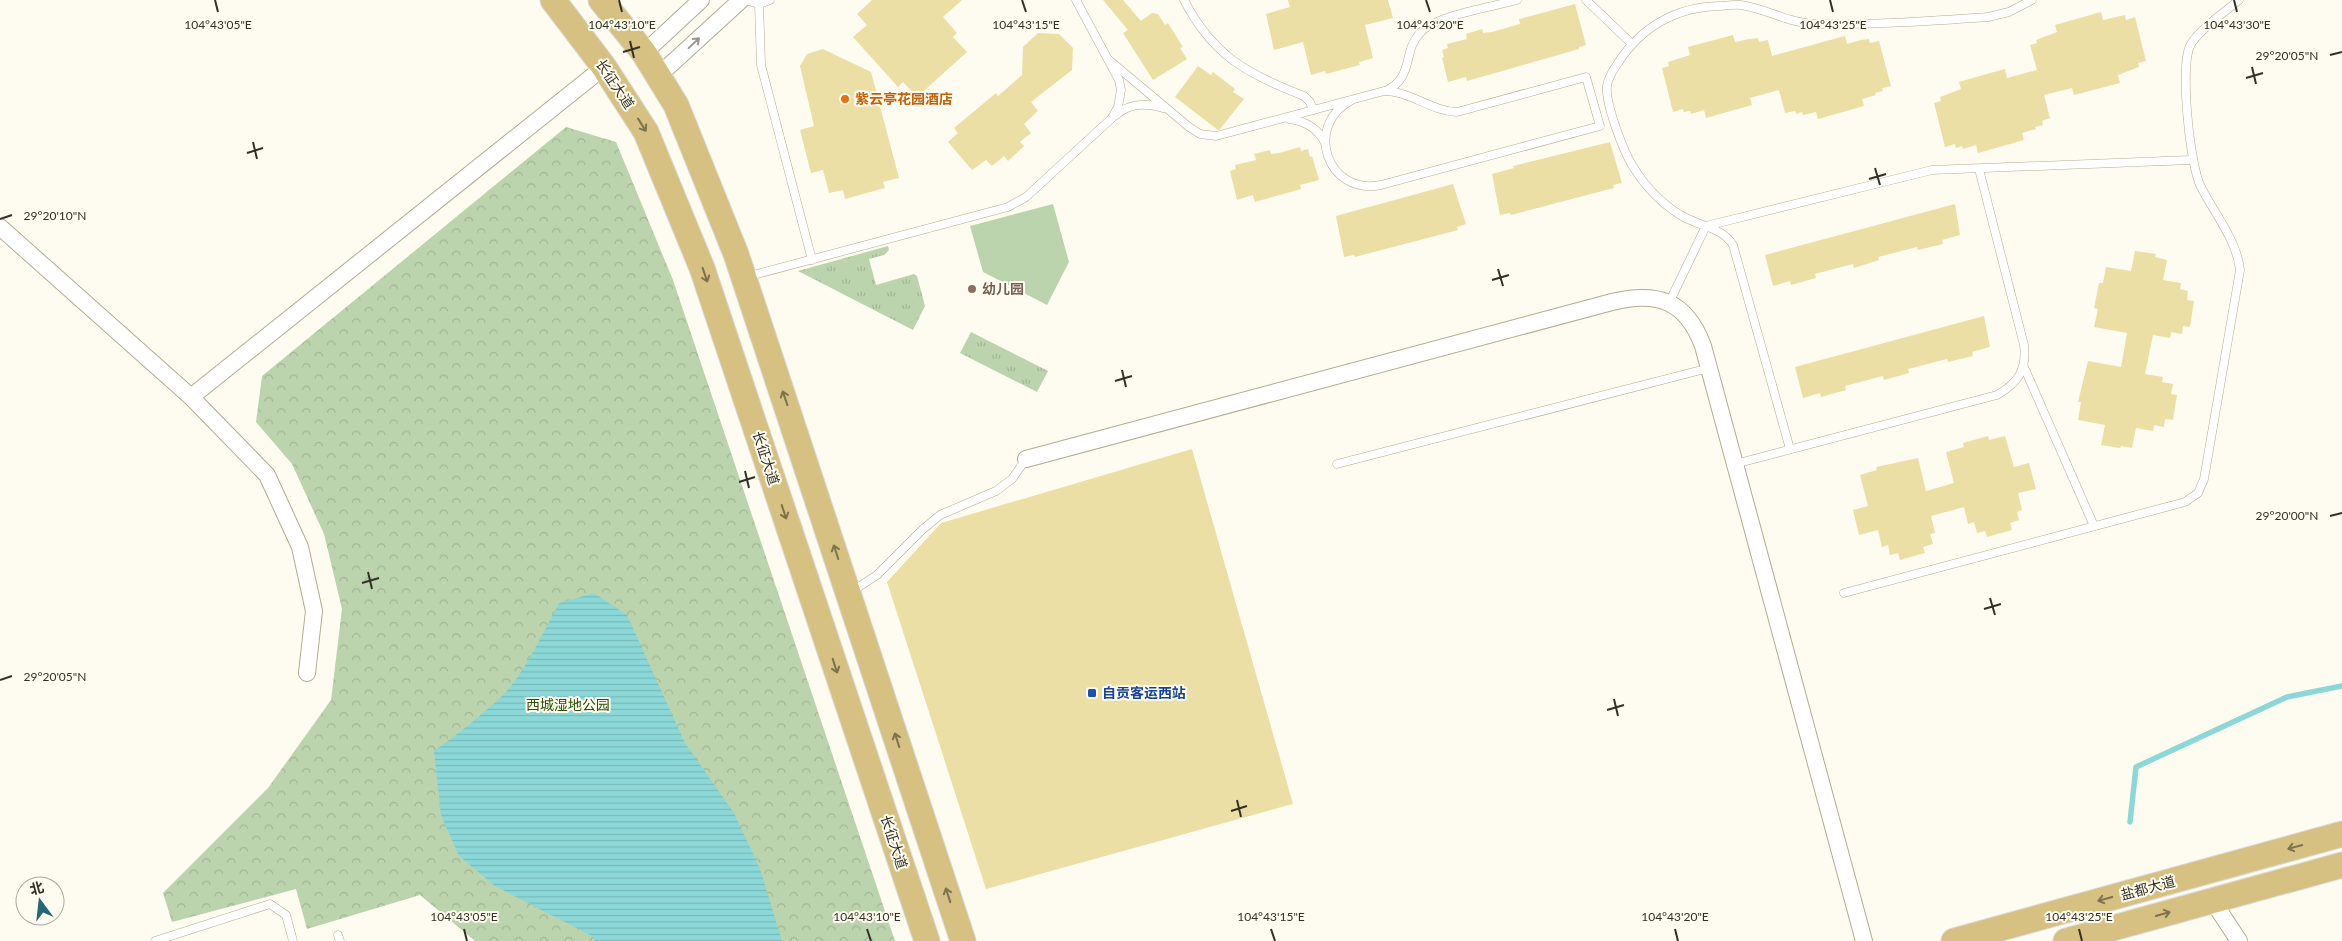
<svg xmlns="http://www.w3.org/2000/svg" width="2342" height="941" viewBox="0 0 2342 941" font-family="Lato,'Noto Sans SC',sans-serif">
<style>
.grass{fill:url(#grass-tufts)}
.park{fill:url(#park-crowns)}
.pitch{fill:#bcd4ad}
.water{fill:url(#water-rules)}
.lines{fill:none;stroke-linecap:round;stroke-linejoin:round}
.stream{stroke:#8cd8d8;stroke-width:5.5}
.building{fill:#ebdfa6}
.lane-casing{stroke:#b2ac91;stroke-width:9}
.street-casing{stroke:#b2ac91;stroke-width:18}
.primary-casing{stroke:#dadad8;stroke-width:27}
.lane{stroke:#fff;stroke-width:8}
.street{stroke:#fff;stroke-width:16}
.primary{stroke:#d6c183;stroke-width:25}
.oneway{stroke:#999892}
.oneway2{stroke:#7c7250}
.ticks{fill:none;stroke:#333126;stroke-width:2}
.food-dot{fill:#e8710a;stroke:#fefcf0;stroke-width:2}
.education-dot{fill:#8d6e63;stroke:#fefcf0;stroke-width:2}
.transit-dot{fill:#1a4fb4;stroke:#fefcf0;stroke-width:2}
.labels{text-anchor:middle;stroke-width:4;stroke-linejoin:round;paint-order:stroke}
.street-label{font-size:14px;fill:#333126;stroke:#fefcf0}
.food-label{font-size:14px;font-weight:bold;fill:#c56008;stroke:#fefcf0;text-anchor:start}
.education-label{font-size:14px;font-weight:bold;fill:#785e54;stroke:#fefcf0;text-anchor:start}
.transit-label{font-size:14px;font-weight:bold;fill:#164399;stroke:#fefcf0;text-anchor:start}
.park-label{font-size:14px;fill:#2b4f06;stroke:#fefcf0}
.ticks-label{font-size:12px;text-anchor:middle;fill:#333126;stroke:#fefcf0;stroke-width:4;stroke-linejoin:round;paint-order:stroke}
</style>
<defs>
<pattern id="grass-tufts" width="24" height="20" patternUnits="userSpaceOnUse" patternTransform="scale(1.25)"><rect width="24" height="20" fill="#bcd4ad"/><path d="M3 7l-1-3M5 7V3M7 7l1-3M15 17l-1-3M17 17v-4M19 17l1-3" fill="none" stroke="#a2b695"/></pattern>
<pattern id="park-crowns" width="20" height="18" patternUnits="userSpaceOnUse" patternTransform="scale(1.25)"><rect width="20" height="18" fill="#bcd4ad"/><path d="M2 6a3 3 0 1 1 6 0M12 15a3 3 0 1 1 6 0" fill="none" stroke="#a2b695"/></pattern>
<pattern id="water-rules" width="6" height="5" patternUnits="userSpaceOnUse" patternTransform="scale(1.25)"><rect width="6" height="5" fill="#8cd8d8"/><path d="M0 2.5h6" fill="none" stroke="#79bab9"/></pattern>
</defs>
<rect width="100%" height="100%" fill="#fefcf0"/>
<!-- grass -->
<g class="grass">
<path d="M888 246 889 250 884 255 869 259 876 285 914 274 917 276 925 306 913 330 798 271Z"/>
<path d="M971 332 1048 371 1037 392 960 353Z"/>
</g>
<!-- park -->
<path class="park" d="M566 127 616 142 673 280 895 941H475L420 895 307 929 296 889 172 922 163 893 268 788 331 700 342 609 324 534 292 464 256 422 262 376Z"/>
<!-- pitch -->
<path class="pitch" d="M1053 204 1069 262 1047 305 983 272 970 226Z"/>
<!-- water -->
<path class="water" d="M594 593 627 615 685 743 734 813 760 869 782 941H595L594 937 495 886 459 856 441 815 434 751C458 734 482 715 503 695 526 671 543 632 559 603Z"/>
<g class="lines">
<!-- stream -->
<path class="stream" d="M2130 822 2136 767 2287 697 2342 686"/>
</g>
<!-- building -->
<g class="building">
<path d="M872 0H962L943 17 957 33 953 37 967 52 917 97 903 82 898 87 853 37 867 25 857 14Z"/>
<path d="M1103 0H1123L1141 21 1152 13 1158 14 1165 25 1168 23 1183 47 1180 48 1187 59 1153 80 1123 33 1128 30Z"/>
<path d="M1288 0H1388L1393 18 1365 25 1373 58 1359 62 1360 65 1326 74 1325 71 1311 75 1303 42 1274 50 1266 14 1290 7Z"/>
<path d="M1575 4 1586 45 1579 47V49L1467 81 1466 77 1448 82 1442 58 1444 57 1442 50 1448 48 1447 44 1467 39 1466 34 1482 29 1483 33 1492 32 1520 24 1519 19Z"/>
<path d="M2101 12 2103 20 2125 15 2126 20 2135 17 2146 61 2138 63 2139 67 2118 75 2120 83 2074 95 2072 88 2044 95 2050 118 2042 121 2043 125 2035 127 2036 129 2022 133 2024 140 1978 153 1976 145 1963 149 1962 146 1956 148 1955 144 1945 147 1934 103 1941 101 1940 97 1961 89 1959 82 1990 73 2005 69 2007 78 2037 70 2030 45 2037 43 2036 40 2057 32 2055 25Z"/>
<path d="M1038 33 1059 34 1073 48 1072 70 1031 102 1038 111 1024 124 1031 133 1020 142 1024 146 1008 161 1004 156 992 166 986 160 972 170 948 142 958 133 954 128 996 93 998 96 1022 75 1023 47Z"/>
<path d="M1733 35 1735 42 1749 39 1758 38 1759 42 1768 40 1772 56 1845 36 1847 44 1861 40 1869 39 1870 43 1879 41 1891 86 1882 88 1883 91 1875 93 1876 95 1862 99 1864 106 1818 119 1816 112 1803 115 1802 112 1796 114 1795 111 1785 113 1779 90 1750 98 1752 105 1706 118 1704 110 1691 114 1690 111 1684 112 1683 109 1673 112 1662 68 1669 66 1668 62 1690 55 1688 47Z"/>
<path d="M823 49 871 72 899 178 883 182 885 188 845 199 843 190 829 193 823 170 811 173 800 130 814 126 800 66 807 54Z"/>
<path d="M1198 66 1211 75 1213 72 1235 89 1233 92 1244 99 1220 129 1218 130 1175 97Z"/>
<path d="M1610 142 1622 183 1613 185 1614 188 1511 215 1510 213 1500 215 1492 174 1514 168 1513 166Z"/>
<path d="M1300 147 1301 151 1308 149 1310 157 1312 156 1319 180 1300 185 1301 189 1255 202 1253 195 1237 200 1230 171 1236 169 1235 165 1256 160 1254 154 1270 150 1271 154 1279 153Z"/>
<path d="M1453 184 1466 224 1457 227 1458 230 1416 241 1355 257 1354 255 1344 257 1336 216Z"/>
<path d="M1955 204 1960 235 1942 240 1943 244 1918 250 1917 247 1878 257 1879 260 1854 268 1853 264 1815 274 1816 278 1791 285 1790 281 1773 286 1765 255Z"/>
<path d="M2135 251 2156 254 2155 257 2167 260 2163 280 2181 283 2180 289 2188 291 2187 300 2194 301 2190 327 2183 326 2182 334 2171 332 2170 338 2153 335 2145 374 2163 377 2162 382 2173 384 2171 394 2177 395 2173 420 2165 419 2164 427 2154 425 2153 431 2136 428 2132 448 2121 446 2120 448 2101 445 2105 425 2078 420 2081 402H2078L2088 361 2121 367 2127 333 2094 327 2098 309 2094 308 2099 283H2103L2106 267 2131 271Z"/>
<path d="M1984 316 1990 347 1972 352 1973 356 1948 362 1947 359 1908 369 1909 373 1884 380 1883 376 1845 386 1846 390 1821 397 1820 393 1803 398 1795 367Z"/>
<path d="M1988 436 1989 440 2005 436 2014 467 2029 463 2036 489 2018 493 2022 510 2017 512 2019 520 2010 523 2012 530 1987 537 1985 531 1977 533 1974 522 1968 524 1964 507 1931 516 1935 533 1930 534 1933 544 1923 547 1925 553 1900 560 1898 553 1890 555 1888 545 1882 547 1878 530 1859 535 1853 510 1868 506 1860 475 1877 470 1876 467 1918 458 1926 491 1954 483 1946 452 1964 447 1963 443Z"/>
<path d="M1192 449 1293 804 986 889 887 582 941 523Z"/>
</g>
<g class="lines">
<defs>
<g id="lane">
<path d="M745 0 759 4 770 0"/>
<path d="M1184 0C1213 56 1247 74 1304 96L1310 102 1313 110"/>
<path d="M1586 0 1632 44"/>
<path d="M759 4 761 65 812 260"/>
<path d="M1109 60 1189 127 1200 134 1216 136 1384 91C1410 91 1431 111 1457 112L1586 77 1600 126 1381 185C1327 196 1303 125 1352 100"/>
<path d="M1386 91C1415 76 1402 52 1420 33 1436 15 1493 7 1517 0"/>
<path d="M1116 115C1129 103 1147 103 1163 108"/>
<path d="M1289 119C1305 121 1318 128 1325 143"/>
<path d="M746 277 1008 207 1026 197 1112 118 1118 107 1121 90 1119 80 1076 0"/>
<path d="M1669 303 1706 226 1932 170 2191 160"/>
<path d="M2024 367 2094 526"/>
<path d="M1790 449 1733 245C1722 227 1699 226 1682 216 1662 204 1644 185 1632 165 1623 150 1605 103 1607 86 1608 78 1613 70 1618 63 1641 27 1676 7 1719 6 1726 6 1734 4 1741 5 1768 9 1789 24 1818 24 1874 25 1931 21 1988 17L2009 12 2032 0"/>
<path d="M1337 464 1709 368"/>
<path d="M1735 464 1997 395C2018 383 2027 370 2024 345L1979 169"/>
<path d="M851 592 877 575 922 530 940 515 996 491 1012 479 1026 459"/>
<path d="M1844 593 2185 502 2198 493 2204 479 2240 270C2237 240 2214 213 2201 187 2190 167 2179 63 2191 44 2200 29 2225 12 2239 0"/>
<path d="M338 935 340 941"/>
<path d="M155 941 270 904 286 915 293 941"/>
</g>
<g id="street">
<path d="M644 53 701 0"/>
<path d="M658 76 741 0"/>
<path d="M0 227 191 397 267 475 300 547 314 611 307 673"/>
<path d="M191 397 604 67"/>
<path d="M1026 459 1612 302C1657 291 1686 300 1703 346L1864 941"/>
<path d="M2212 900 2239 941"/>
</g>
<g id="primary">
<path d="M553 0 604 67 646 132 702 268 927 941"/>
<path d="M601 0 644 53 676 105 736 254 963 941"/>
<path d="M1954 941 2342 834"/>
<path d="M2066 941 2342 865"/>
</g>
</defs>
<!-- lane casing -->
<use href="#lane" class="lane-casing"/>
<!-- street casing -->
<use href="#street" class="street-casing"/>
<!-- primary casing -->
<use href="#primary" class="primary-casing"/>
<!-- lane -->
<use href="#lane" class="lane"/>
<!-- street -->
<use href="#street" class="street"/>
<!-- primary -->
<use href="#primary" class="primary"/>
</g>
<!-- one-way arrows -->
<defs><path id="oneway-shaft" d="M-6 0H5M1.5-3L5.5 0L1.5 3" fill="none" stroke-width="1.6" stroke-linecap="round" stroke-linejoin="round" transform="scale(1.25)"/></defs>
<use class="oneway" href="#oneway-shaft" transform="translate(694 43) rotate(-43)"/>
<g class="oneway2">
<use href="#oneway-shaft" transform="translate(642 125) rotate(58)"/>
<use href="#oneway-shaft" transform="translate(705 275) rotate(71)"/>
<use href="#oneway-shaft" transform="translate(785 398) rotate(-109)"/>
<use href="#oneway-shaft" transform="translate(784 512) rotate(72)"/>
<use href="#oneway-shaft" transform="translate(836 552) rotate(-108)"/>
<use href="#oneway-shaft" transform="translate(835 666) rotate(72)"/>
<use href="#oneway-shaft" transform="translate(897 740) rotate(-108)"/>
<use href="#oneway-shaft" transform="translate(2295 847) rotate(165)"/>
<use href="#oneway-shaft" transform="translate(948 895) rotate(-108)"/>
<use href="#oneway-shaft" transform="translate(2105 899) rotate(165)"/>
<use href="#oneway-shaft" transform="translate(2163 914) rotate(-16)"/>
</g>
<!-- ticks -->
<path class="ticks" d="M215 0 218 12M619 0 622 12M1022 0 1026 12M1426 0 1430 12M1830 0 1833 12M2234 0 2237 12M630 41 634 58M623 52 640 47M2330 55 2342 52M2252 67 2256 84M2246 78 2263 73M253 142 257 159M247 153 263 148M1875 168 1880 185M1869 179 1886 174M0 219 12 215M1498 269 1503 286M1492 280 1509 275M1122 370 1126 387M1115 381 1132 376M745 471 749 488M739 482 755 477M2330 516 2342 513M368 572 372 589M362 583 379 578M1990 598 1995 615M1984 609 2001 604M0 680 12 676M1614 699 1618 716M1607 710 1624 705M1237 800 1241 817M1231 811 1247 806M464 929 467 941M867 929 871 941M1271 929 1275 941M1675 929 1678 941M2079 929 2082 941"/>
<!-- markers -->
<circle class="food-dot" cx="845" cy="99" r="5"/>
<circle class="education-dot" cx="972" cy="289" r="5"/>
<rect class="transit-dot" x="1087" y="688" width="10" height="10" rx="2.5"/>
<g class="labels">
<!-- street labels -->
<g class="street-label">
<text transform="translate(615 84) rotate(56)" y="5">长征大道</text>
<text transform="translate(766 458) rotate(72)" y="5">长征大道</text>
<text transform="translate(894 842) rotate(72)" y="5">长征大道</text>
<text transform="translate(2148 888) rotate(-15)" y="5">盐都大道</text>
</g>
<!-- food labels -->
<g class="food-label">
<text x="855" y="104">紫云亭花园酒店</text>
</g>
<!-- education labels -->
<g class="education-label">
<text x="982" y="294">幼儿园</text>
</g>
<!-- transit labels -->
<g class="transit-label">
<text x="1102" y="698">自贡客运西站</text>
</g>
<!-- park labels -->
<g class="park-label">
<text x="568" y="710">西城湿地公园</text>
</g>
</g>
<g class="ticks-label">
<text x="218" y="29">104°43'05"E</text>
<text x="622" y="29">104°43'10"E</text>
<text x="1026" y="29">104°43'15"E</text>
<text x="1430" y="29">104°43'20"E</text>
<text x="1833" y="29">104°43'25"E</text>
<text x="2237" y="29">104°43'30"E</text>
<text x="2287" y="60">29°20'05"N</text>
<text x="55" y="220">29°20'10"N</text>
<text x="2287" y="520">29°20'00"N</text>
<text x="55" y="681">29°20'05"N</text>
<text x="464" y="921">104°43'05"E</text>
<text x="867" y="921">104°43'10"E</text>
<text x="1271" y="921">104°43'15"E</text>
<text x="1675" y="921">104°43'20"E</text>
<text x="2079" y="921">104°43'25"E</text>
</g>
<!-- north arrow -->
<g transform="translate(40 901) rotate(345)"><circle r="24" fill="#fefcf0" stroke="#adab9f"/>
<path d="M0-4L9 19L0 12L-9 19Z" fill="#26657a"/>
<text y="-8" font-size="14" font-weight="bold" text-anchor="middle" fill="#333126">北</text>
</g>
</svg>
